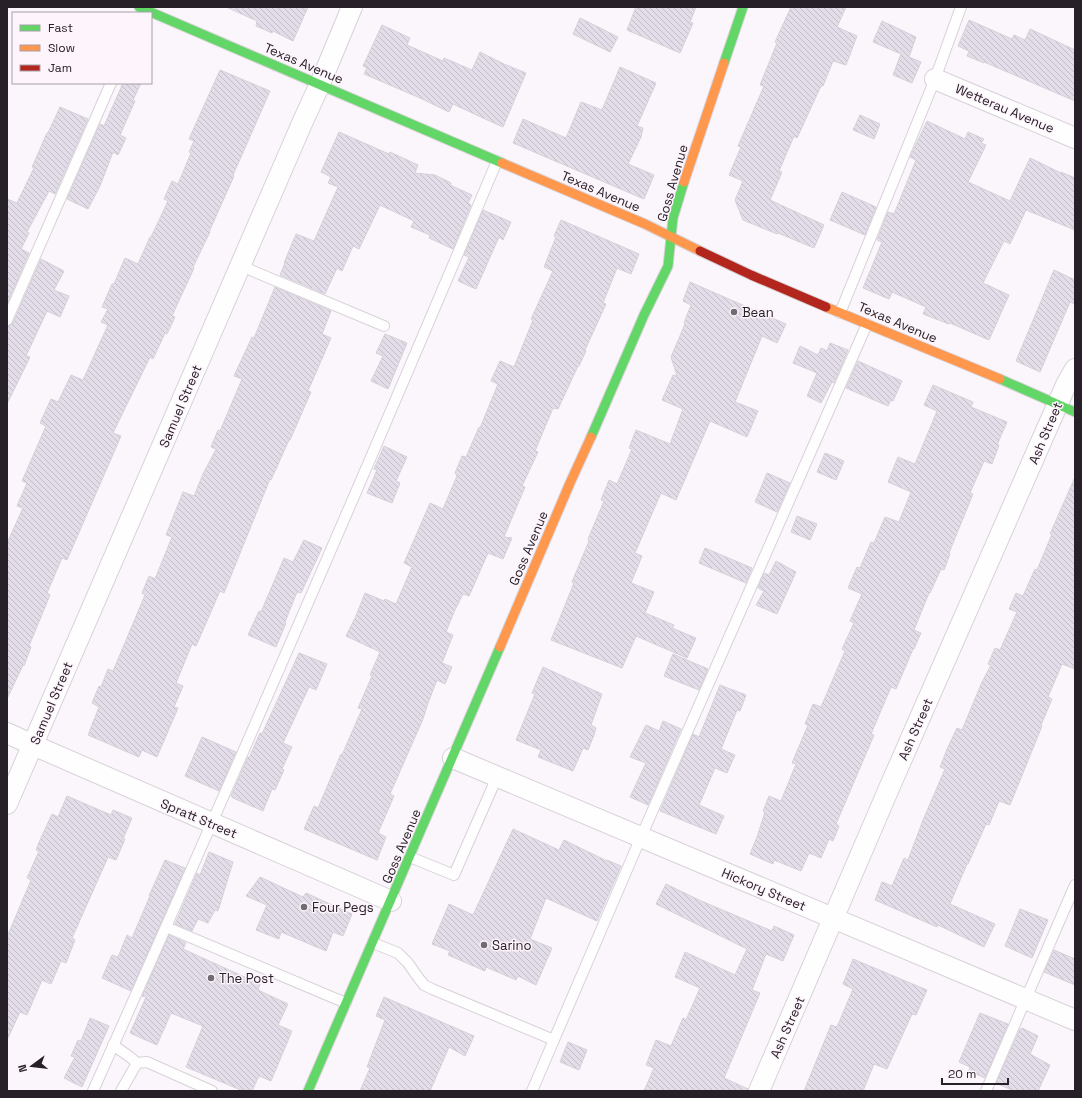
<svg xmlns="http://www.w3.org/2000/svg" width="1082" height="1098" viewBox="0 0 1082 1098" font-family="'Space Grotesk',sans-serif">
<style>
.building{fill:url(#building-back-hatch);stroke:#d5d1d8}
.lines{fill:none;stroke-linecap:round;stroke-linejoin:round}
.lane-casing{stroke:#d8d2d8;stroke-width:12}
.street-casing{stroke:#d8d2d8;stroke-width:22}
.fast-casing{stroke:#d8d2d8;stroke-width:11}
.slow-casing{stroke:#d8d2d8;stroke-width:11}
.jam-casing{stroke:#d8d2d8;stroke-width:11}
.lane{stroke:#fefefe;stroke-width:10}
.street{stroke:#fefefe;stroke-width:20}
.fast{stroke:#63d668;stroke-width:9}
.slow{stroke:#ff974d;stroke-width:9}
.jam{stroke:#b3261e;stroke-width:9}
.poi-dot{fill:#726b72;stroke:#fdf4fc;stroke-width:1.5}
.labels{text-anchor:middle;stroke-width:3;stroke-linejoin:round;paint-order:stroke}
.street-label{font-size:13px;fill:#282028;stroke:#fdf4fc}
.poi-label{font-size:13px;fill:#282028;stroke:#fdf4fc;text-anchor:start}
</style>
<defs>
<pattern id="building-back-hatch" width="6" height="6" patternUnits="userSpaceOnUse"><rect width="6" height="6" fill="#e2dde8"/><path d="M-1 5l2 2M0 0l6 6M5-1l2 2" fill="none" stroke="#c2bdc7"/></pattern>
</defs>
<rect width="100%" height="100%" fill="#fbf6fb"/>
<!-- building -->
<g class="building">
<path d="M226 7H308L293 41 273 31 272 33 256 26 257 21Z"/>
<path d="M636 7H696L690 22 693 23 680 53 627 30Z"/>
<path d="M791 7H846L837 27 857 36 846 65 833 61 823 86H821L797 138 794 136 779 171 782 172 770 200 824 225 814 248 778 233 777 234 743 220 735 200 743 181 729 175 741 147 738 146 764 86 760 85 777 43 775 42Z"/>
<path d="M580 18 618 37 610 52 573 34Z"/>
<path d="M969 20 1012 39 1014 35 1025 40 1030 29 1075 50V101L984 62V63L967 56 969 51 958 46Z"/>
<path d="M882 21 916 37 909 57 921 62 912 83 893 75 901 54 873 42Z"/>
<path d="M382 25 410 38 407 45 443 61 444 58 472 70 480 52 504 64 526 73 503 127 485 119 453 104 449 112 420 98 364 74 367 68 363 66Z"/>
<path d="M620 67 656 83 637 126 643 128 641 137 628 164 654 175 644 199 513 143 523 119 566 138 581 102 602 110Z"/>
<path d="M220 70 270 91 245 148 233 175 234 176 209 232H210L193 267 194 268 172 316 175 317 167 334 165 333 153 359 150 357 113 433 121 436 67 560 62 558 47 593 50 595 29 646 31 647 24 666 23 665 7 699V543L23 508 17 506 27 483 22 481 46 426 40 423 51 399 58 402 71 375 83 380 108 325 101 322 108 309 102 307 112 284H114L125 258 138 264 150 237H151L168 201 164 199 172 181 178 184 191 153 189 152 194 141 189 139Z"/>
<path d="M123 83H141L133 100 135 101 120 135 126 138 118 155 113 152 100 186 88 209 67 199 100 124 104 126Z"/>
<path d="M60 107 88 119 55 194 49 191 27 232 29 233 21 249 29 253 7 304V199L17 203 34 168 32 167 47 133H48Z"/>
<path d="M860 115 880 124 874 139 853 130Z"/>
<path d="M927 121 961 137 965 139 968 132 984 139 981 143 986 145 968 182 1010 201 1030 158 1061 173V172L1075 178V230L1026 210 1010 244 1004 241 983 283 1009 295 989 340 950 323 949 324 923 314 926 307 892 292 889 299 863 288 882 242 877 240 888 212 894 214 916 160 910 157Z"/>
<path d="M339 132 389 154 390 152 418 165 415 173 435 175 451 183 450 185 472 195 468 203 471 205 453 249 429 238 430 235 411 227 414 221 380 205 359 249 353 246 342 271 337 268 325 294 280 275 285 263H284L296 234 314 241 338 187 328 183 331 177 321 172Z"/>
<path d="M842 192 876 207 865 235 830 220Z"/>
<path d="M483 210 511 222 503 240 499 237 476 289 458 281 469 257 464 255Z"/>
<path d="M561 220 639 254 631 274 617 268 603 303 606 304 585 350 586 351 579 366H578L558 409 553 408 535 451 538 452 522 486 525 487 504 537 512 538 503 559 488 553 469 596 463 594 454 612 446 632 453 635 442 663 452 667 445 684 437 680 428 703 423 719 390 794 394 796 378 833 386 837 377 860 304 829 314 806 318 808 341 754 342 755 362 709 358 708 372 676 370 675 380 652 346 636 355 618 365 593 384 601 385 599 396 604 412 567 404 563 430 503 443 509 457 476 455 473 462 456 466 457 479 427 480 428 498 384 491 381 500 361 514 367 533 320 531 319 553 271 544 267 556 237 554 236Z"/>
<path d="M41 259 64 271 54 290 69 296 60 317 47 311 26 356 30 357 7 404V326L11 325 13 323Z"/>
<path d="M1054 270 1075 280V304L1070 302 1040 372 1016 361Z"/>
<path d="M690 282 786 324 777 343 762 336 735 402 758 411 747 437 710 421 676 500 661 493 635 553 642 556 631 583 654 592 645 613 674 625 672 628 696 638 687 658 636 636 622 668 551 640 574 583 572 582 589 541 588 539 604 501 601 500 609 480 617 484 632 449 629 448 636 430 670 444 683 409 662 400 673 375 677 376 671 357 685 324 684 323 691 305 683 301Z"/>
<path d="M275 287 331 311 322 334 331 338 308 391 311 392 290 440H289L271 480 270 479 224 593 220 591 196 646 192 644 176 683 183 686 174 707 178 708 157 757 142 750 139 757 88 735 99 707 92 703 99 686 101 687 108 669 113 671 145 595 142 593 149 576 155 579 172 537 166 535 183 492 194 496 203 474 216 449 211 447 218 430 220 431 242 379 234 376 252 337 254 338Z"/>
<path d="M385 334 407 343 388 389 371 381 383 356 376 353Z"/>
<path d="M830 343 848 350 834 383 832 382 821 403 807 396 817 373 793 363 800 346 818 355 821 348 827 351Z"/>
<path d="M858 361 902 381 893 401 891 400 888 406 846 388Z"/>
<path d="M933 385 973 402 971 407 1007 422 997 445H999L992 464 984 461 970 493 973 494 949 553 950 554 944 570 941 569 930 593H929L914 630 921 633 914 649H913L896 689 891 687 871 734 874 735 836 824 839 826 833 841 829 839 821 858 809 853 801 871 774 860 773 864 750 854 757 837 765 812 763 811 769 796 781 801 796 764 792 763 808 725 805 724 813 704 821 707 845 651 842 649 854 623 850 621 862 594 848 588 857 567 860 568 871 542 874 543 885 517 899 522 911 492 888 482 898 457 915 464 937 411 924 405Z"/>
<path d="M384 446 407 457 396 481 400 483 392 503 367 493 377 470 374 469Z"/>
<path d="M825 453 844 461 836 480 817 472Z"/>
<path d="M767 473 790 483 777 512 755 502Z"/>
<path d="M1075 477V669L1062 664 1048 697 1052 699 1041 725 1042 726 1010 805 999 801 989 825 986 824 968 864H967L950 904 995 924 984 947 938 925 937 927 875 900 882 882 892 886 904 858 908 860 923 820 945 769 940 767 948 747 957 728 962 730 982 682 991 665 988 664 995 648 1000 650 1017 612 1009 609 1016 593 1023 596 1035 569 1037 570 1052 534H1050Z"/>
<path d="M797 516 817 524 810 540 791 532Z"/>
<path d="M304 540 322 548 301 593 297 592 285 622 286 623 276 647 248 635 259 611 261 612 284 558 293 562Z"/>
<path d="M705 548 752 568 746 583 699 563Z"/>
<path d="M776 561 796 572 792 581 777 614 756 605 764 591 758 588 764 573 769 575Z"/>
<path d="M299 653 327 664 316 690 309 687 283 743 292 747 282 769 284 770 275 790 272 789 263 811 233 798V797L231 796 248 757 249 758 260 733 262 734Z"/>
<path d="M673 654 708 669 699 690 664 676Z"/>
<path d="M543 667 602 694 591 725 596 728 594 735 588 750 583 748 573 771 538 757 541 750 516 740 535 694 532 693Z"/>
<path d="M720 685 746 695 740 711 737 710 721 749 735 755 727 773 715 768 699 805 724 816 716 834 660 811 693 734 699 737Z"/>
<path d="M663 721 681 729 648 805 630 797 646 763 630 757 646 725 659 731Z"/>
<path d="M202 737 236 752 219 791 185 776Z"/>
<path d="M67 796 111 815 113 810 132 818 123 839H125L116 860 108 857 72 938 75 940 66 963 61 961 51 984 42 980 27 1015 20 1012 7 1040V937L31 880 27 878 39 851 36 850 40 840 52 814 58 817Z"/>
<path d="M513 829 559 850 564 840 607 861V860L621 866 597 921 546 898 530 939 552 948 536 985 518 976 516 980 486 967 485 971 448 955 450 951 432 944 449 904 473 915Z"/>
<path d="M209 852 233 862 218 911 215 910 208 923 198 919 192 931 175 924 197 873 200 875Z"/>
<path d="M165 860 185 868 131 991 102 978 112 955 118 957 127 935 132 938 150 896H149Z"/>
<path d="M260 877 303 897 306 893 352 914 343 936 333 932 326 951 281 932 279 939 256 930 267 905 246 896Z"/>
<path d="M666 884 699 900 772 931 774 926 794 935 783 961 766 954 752 990 760 993 724 1078 748 1089V1091H644L654 1068 646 1065 656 1040 671 1046 683 1018 686 1020 700 988 675 977 685 952 735 975 747 949 656 904Z"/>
<path d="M1020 909 1048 920 1032 958 1005 946Z"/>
<path d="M169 935 186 943 183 949 260 984 258 990 288 1004 278 1025 292 1031 271 1081 259 1076 252 1091H243L186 1067 203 1026 171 1013 157 1045 130 1033 146 997 142 996Z"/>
<path d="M1054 950 1075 959V985L1044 972Z"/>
<path d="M853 959 927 990 916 1015 912 1014 887 1069 874 1064 863 1091H804L831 1025 837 1027 853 989 843 984Z"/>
<path d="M384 997 474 1036 465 1056 449 1047 430 1091H360L370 1068 367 1067 385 1020 376 1016Z"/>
<path d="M980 1013 1008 1024 985 1078 969 1071 970 1067 959 1062Z"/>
<path d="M90 1018 109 1026 82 1087 64 1078 75 1057 71 1056 78 1040 81 1041Z"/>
<path d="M1022 1028 1038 1036 1030 1054 1050 1065 1038 1091H1014L996 1083 1020 1029H1021Z"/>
<path d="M568 1042 587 1050 579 1070 560 1062Z"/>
</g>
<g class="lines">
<defs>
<g id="lane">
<path d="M241 266 384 326"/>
<path d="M840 313 935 79 961 7"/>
<path d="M7 320 111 83"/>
<path d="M410 857 454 875 497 777"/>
<path d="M166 927 346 1003"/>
<path d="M373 943 398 953 408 963 417 976 424 985 432 989 554 1040"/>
<path d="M113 1045 130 1057 137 1063"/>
<path d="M93 1091C231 782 366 472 497 161"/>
<path d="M121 1091 137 1063 147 1062 212 1091"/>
<path d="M532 1091 641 837 867 324"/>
<path d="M986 1091 1075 885"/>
</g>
<g id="street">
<path d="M935 79 1075 138"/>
<path d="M7 733 33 745 391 901"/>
<path d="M453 758 1075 1020"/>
<path d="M7 804 303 121 320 84 352 7"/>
<path d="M759 1091 890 786 1066 385 1075 369"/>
</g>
<g id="fast">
<path d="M139 7 502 163"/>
<path d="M724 63 743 7"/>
<path d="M1000 379 1075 412"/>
<path d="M591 437 644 315 668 266 673 218 684 182"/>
<path d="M308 1091 500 647"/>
</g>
<g id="slow">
<path d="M502 163 645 224 700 251"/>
<path d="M684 182 724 63"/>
<path d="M826 307 1000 379"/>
<path d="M500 647 570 483 591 437"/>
</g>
<path id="jam" d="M700 251 751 275 826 307"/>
</defs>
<!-- lane casing -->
<use href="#lane" class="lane-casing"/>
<!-- street casing -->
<use href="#street" class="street-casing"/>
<!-- fast casing -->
<use href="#fast" class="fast-casing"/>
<!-- slow casing -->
<use href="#slow" class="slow-casing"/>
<!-- jam casing -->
<use href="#jam" class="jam-casing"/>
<!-- lane -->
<use href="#lane" class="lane"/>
<!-- street -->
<use href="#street" class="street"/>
<!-- fast -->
<use href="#fast" class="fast"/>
<!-- slow -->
<use href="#slow" class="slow"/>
<!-- jam -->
<use href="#jam" class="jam"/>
</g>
<!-- markers -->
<g class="poi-dot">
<circle cx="734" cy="312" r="4"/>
<circle cx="304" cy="907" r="4"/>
<circle cx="484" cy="945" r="4"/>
<circle cx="211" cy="978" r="4"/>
</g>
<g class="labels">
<!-- street labels -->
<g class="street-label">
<text transform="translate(304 63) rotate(23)" y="5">Texas Avenue</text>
<text transform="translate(1005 108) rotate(23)" y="5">Wetterau Avenue</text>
<text transform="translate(672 183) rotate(-74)" y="5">Goss Avenue</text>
<text transform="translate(601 191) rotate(23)" y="5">Texas Avenue</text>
<text transform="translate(898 322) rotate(23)" y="5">Texas Avenue</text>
<text transform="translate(180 406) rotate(-67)" y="5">Samuel Street</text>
<text transform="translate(1045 433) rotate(-67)" y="5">Ash Street</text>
<text transform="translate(528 548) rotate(-67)" y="5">Goss Avenue</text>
<text transform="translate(51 703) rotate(-67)" y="5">Samuel Street</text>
<text transform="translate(915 729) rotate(-66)" y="5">Ash Street</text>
<text transform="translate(199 818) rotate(23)" y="5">Spratt Street</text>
<text transform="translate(401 846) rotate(-67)" y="5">Goss Avenue</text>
<text transform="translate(764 889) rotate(23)" y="5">Hickory Street</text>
<text transform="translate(787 1027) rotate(-66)" y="5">Ash Street</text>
</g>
<!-- poi labels -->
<g class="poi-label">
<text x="742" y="317">Bean</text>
<text x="312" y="912">Four Pegs</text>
<text x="492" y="950">Sarino</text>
<text x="219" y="983">The Post</text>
</g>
</g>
<!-- border -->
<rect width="1082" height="1098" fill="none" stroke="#282028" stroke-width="16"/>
<!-- legend -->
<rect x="12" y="12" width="140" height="72" fill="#fdf4fc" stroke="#a89fa7"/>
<rect x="20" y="25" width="20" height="6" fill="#63d668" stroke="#a89fa7"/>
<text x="48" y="32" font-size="12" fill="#282028">Fast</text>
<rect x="20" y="45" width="20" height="6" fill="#ff974d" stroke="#a89fa7"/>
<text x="48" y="52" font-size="12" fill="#282028">Slow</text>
<rect x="20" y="65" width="20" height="6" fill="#b3261e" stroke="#a89fa7"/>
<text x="48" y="72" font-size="12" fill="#282028">Jam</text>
<!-- north arrow -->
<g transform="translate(32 1066) rotate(255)" stroke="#fdf4fc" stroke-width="3" paint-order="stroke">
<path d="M0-3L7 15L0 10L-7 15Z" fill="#282028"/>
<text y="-6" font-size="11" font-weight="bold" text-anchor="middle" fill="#282028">N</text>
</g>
<!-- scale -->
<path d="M942 1078v6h66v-6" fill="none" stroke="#282028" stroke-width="2"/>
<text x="948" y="1078" font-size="12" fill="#282028" stroke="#fdf4fc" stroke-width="3" paint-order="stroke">20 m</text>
</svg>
